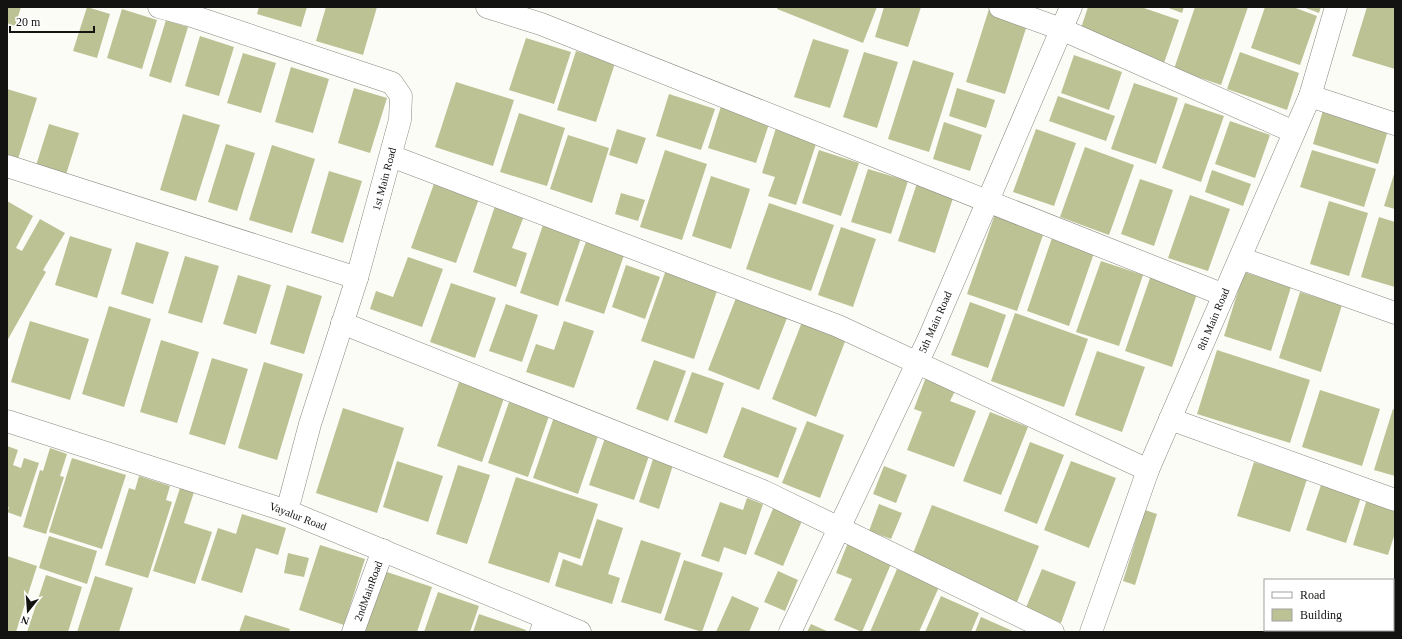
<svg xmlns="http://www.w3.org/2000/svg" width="1402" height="639" viewBox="0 0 1402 639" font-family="Georgia,serif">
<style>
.building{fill:#bdc295}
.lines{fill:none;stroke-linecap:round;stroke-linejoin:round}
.minor-casing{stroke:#888982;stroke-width:23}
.major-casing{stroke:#888982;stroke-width:23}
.minor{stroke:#fff;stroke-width:22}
.major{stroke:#fff;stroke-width:22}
.labels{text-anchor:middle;stroke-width:3.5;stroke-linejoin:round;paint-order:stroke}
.street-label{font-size:11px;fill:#131411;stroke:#fff}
</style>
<rect width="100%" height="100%" fill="#fbfcf5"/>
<!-- building -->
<g class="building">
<path d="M7 7H21L15 26 7 23Z"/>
<path d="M87 7 110 14 97 58 73 51Z"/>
<path d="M259 7H307L301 27 257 14Z"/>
<path d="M326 7H377L363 55 316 41Z"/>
<path d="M778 7H877L863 43 777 9Z"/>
<path d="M884 7H921L908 47 875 37Z"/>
<path d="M1088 7H1141L1179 20 1164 63 1079 34Z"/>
<path d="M1166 7H1184L1182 13Z"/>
<path d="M1195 7H1248L1221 85 1174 69Z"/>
<path d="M1265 7H1293L1317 16 1300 65 1251 48Z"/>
<path d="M1303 7H1321L1319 13Z"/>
<path d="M1367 7H1395V69L1352 56Z"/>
<path d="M122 9 157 20 142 69 107 58Z"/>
<path d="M989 9 1028 22 1005 94 966 82Z"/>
<path d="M166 20 188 27 171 83 149 76Z"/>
<path d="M200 36 234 47 219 96 185 86Z"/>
<path d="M526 38 571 52 554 104 509 90Z"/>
<path d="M813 39 849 50 830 108 794 97Z"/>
<path d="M576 51 615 63 596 122 557 110Z"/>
<path d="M864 52 898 62 877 128 843 117Z"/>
<path d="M1240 52 1299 73 1287 110 1227 89Z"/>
<path d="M243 53 276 63 261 113 227 103Z"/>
<path d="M1074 55 1122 72 1109 110 1061 93Z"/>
<path d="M913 60 954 73 929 152 888 139Z"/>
<path d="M291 67 329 79 313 133 275 122Z"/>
<path d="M456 82 514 100 493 166 435 147Z"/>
<path d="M1134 83 1178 98 1156 164 1111 149Z"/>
<path d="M354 88 387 98 370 153 338 143Z"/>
<path d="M957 88 995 100 986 128 949 116Z"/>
<path d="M7 89 37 98 18 159 7 156Z"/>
<path d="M669 94 715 109 701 150 656 136Z"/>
<path d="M1058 96 1115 116 1106 141 1049 121Z"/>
<path d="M722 103 771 118 756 163 708 148Z"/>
<path d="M1185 103 1224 116 1201 182 1162 168Z"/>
<path d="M1324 107 1389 127 1378 164 1313 144Z"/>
<path d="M519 113 565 128 547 186 500 172Z"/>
<path d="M183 114 220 125 196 201 160 190Z"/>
<path d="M1230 121 1270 135 1255 178 1215 164Z"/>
<path d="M944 122 982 135 970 171 933 159Z"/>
<path d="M49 124 79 133 64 181 34 172Z"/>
<path d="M776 128 817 141 796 205 768 196 775 177 762 173Z"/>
<path d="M617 129 646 138 637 164 609 155Z"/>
<path d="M1036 129 1076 143 1054 206 1013 192Z"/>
<path d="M568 135 609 148 592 203 550 189Z"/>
<path d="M226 144 255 153 237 211 208 202Z"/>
<path d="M272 145 315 159 292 233 249 220Z"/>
<path d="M1085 147 1134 165 1109 235 1060 217Z"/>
<path d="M665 150 707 164 682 240 640 227Z"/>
<path d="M819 150 859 163 841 216 802 203Z"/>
<path d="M1312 150 1376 169 1364 207 1300 187Z"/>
<path d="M868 169 908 181 891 234 851 222Z"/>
<path d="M1212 170 1251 184 1243 206 1205 192Z"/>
<path d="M329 171 362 181 343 243 311 233Z"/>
<path d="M1395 171V209L1384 206Z"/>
<path d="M711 176 750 189 731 249 692 236Z"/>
<path d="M436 178 481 193 456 263 411 248Z"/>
<path d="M1140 179 1173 190 1154 246 1121 234Z"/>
<path d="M918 180 955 192 935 253 898 241Z"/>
<path d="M621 193 645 200 638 221 615 214Z"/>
<path d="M1190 195 1230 209 1208 271 1168 258Z"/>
<path d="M7 201 33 216 16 248 22 251 40 219 65 233 43 270 46 272 7 341Z"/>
<path d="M1329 201 1368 213 1349 276 1310 264Z"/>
<path d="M496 203 525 213 512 248 527 253 516 287 473 272Z"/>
<path d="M769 203 834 225 811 291 746 269Z"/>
<path d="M995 214 1044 232 1017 311 967 294Z"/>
<path d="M1379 217 1395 222V287L1361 277Z"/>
<path d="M545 219 583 232 558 306 520 293Z"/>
<path d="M841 227 876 239 853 307 818 295Z"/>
<path d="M1053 235 1095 250 1069 326 1027 311Z"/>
<path d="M70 236 112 249 97 298 55 285Z"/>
<path d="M588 236 626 249 604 314 565 301Z"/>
<path d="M136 242 169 252 153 304 121 294Z"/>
<path d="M185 256 219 266 202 323 168 313Z"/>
<path d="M408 257 443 269 422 327 370 309 376 291 393 297Z"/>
<path d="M1101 261 1143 275 1119 346 1076 332Z"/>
<path d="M626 265 660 277 645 319 612 307Z"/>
<path d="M667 267 719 285 694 359 641 341Z"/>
<path d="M1244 272 1291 287 1271 351 1224 336Z"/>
<path d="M238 275 271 285 256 334 223 324Z"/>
<path d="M1151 275 1198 291 1172 367 1125 351Z"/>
<path d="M451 283 496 298 475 358 430 342Z"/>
<path d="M287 285 322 296 304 354 270 344Z"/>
<path d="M1300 292 1342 305 1321 372 1279 358Z"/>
<path d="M736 298 787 318 759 390 708 370Z"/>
<path d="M970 302 1006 315 988 368 951 355Z"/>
<path d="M506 304 538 315 522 362 489 351Z"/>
<path d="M109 306 151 319 124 407 82 394Z"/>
<path d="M1015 313 1088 339 1064 407 991 381Z"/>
<path d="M30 321 89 339 70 400 11 382Z"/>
<path d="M564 321 594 331 574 388 526 372 536 344 554 350Z"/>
<path d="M802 322 846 339 816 417 772 399Z"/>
<path d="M161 340 199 352 177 423 140 412Z"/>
<path d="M1217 350 1310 380 1290 443 1197 414Z"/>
<path d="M1097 351 1145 367 1122 432 1075 415Z"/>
<path d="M212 358 248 369 225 445 189 434Z"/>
<path d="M654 360 686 371 668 421 636 409Z"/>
<path d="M264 362 303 374 277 460 238 448Z"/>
<path d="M692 372 724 383 707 434 674 422Z"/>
<path d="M926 377 956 389 950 401 976 411 954 467 907 450 922 412 914 409Z"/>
<path d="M459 382 504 398 482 462 437 446Z"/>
<path d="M1320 390 1380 409 1362 466 1302 447Z"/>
<path d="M509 402 549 416 528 477 488 463Z"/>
<path d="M742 407 797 428 778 478 723 457Z"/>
<path d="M343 408 404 428 377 513 316 493Z"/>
<path d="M1393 409 1395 410V476L1374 470Z"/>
<path d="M990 412 1028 427 1001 495 963 481Z"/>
<path d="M554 417 599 433 578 494 533 478Z"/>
<path d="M807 421 844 435 820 498 782 483Z"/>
<path d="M606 435 651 450 634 500 589 485Z"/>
<path d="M1030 442 1064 455 1037 524 1004 511Z"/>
<path d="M7 446 18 450 13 465 21 468 24 458 39 463 21 517 7 512 9 507H7Z"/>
<path d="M50 448 67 454 60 476 64 477 46 534 23 527 40 470 43 471Z"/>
<path d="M654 456 674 462 659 509 639 502Z"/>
<path d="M72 458 126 475 102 549 49 532Z"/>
<path d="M397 461 443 476 428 522 383 507Z"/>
<path d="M1071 461 1116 478 1089 548 1044 530Z"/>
<path d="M1254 462 1307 479 1290 532 1237 516Z"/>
<path d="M458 465 490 475 467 544 436 534Z"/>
<path d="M884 466 907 475 896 503 873 494Z"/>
<path d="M139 476 170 486 166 500 172 502 148 578 105 565 129 488 135 490Z"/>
<path d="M516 477 598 504 580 559 559 552 549 583 488 563Z"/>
<path d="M1321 485 1361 497 1346 543 1306 530Z"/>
<path d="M180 488 194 492 184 523 212 532 195 584 153 571Z"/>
<path d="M747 498 763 504 746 555 724 547 719 562 701 556 720 502 743 510Z"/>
<path d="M1367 499 1395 508V533L1388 555 1353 545Z"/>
<path d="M775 504 804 516 783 566 754 554Z"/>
<path d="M879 504 902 513 891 539 869 531Z"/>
<path d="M932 505 1039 546 1017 602 910 561Z"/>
<path d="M1145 510 1157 514 1135 585 1123 581Z"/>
<path d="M242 514 286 528 278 555 256 548 242 593 201 580 218 528 236 534Z"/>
<path d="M597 519 623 528 608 574 620 578 612 604 555 586 563 559 582 566Z"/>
<path d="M49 536 97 551 87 584 39 568Z"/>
<path d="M641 540 681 553 661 614 621 602Z"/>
<path d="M849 540 891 564 862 632 834 620 852 579 836 573Z"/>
<path d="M320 545 365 559 344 625 299 610Z"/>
<path d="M288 553 309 558 304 577 284 573Z"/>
<path d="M7 556 37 566 16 632H7Z"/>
<path d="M684 560 723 573 702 632 664 620Z"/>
<path d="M897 569 939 587 919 632H870Z"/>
<path d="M1042 569 1076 582 1061 623 1025 610Z"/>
<path d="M381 570 432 587 417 632H359Z"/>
<path d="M778 571 798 580 785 611 764 602Z"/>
<path d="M46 575 82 587 68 632H27Z"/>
<path d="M95 576 133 588 119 632H77Z"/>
<path d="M438 592 479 606 470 632H424Z"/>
<path d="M732 596 759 608 749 632H716Z"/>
<path d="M941 596 979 613 971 632H925Z"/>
<path d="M479 614 526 630 525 632H473Z"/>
<path d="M245 615 290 629 289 632H239Z"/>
<path d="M981 617 1015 632H975Z"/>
<path d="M811 624 829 632H807Z"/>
</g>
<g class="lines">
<defs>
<g id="minor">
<path d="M159 7 189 15 392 83 401 96 400 120 357 278 310 424 287 511"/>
<path d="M487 7 541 24 1224 295"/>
<path d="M1000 7 1061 29 1294 132"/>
<path d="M1310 96 1395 124"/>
<path d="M391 156 838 326 1148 470"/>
<path d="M7 166 357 278"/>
<path d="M1240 258 1395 313"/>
<path d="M342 323 763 491 1053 632"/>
<path d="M1170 419 1395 500"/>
<path d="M353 632 383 550"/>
<path d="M541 632 546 618"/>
<path d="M790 632 929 338 1071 7"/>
<path d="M1091 632 1148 470 1310 96 1336 7"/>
</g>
<path id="major" d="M7 421 287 511 580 632"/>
</defs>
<!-- minor casing -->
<use href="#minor" class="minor-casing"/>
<!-- major casing -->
<use href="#major" class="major-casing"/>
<!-- minor -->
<use href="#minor" class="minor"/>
<!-- major -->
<use href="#major" class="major"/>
</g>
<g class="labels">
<!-- street labels -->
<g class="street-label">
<text transform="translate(384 179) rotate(-75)" y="4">1st Main Road</text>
<text transform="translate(1213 319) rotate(-67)" y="4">8th Main Road</text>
<text transform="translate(935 322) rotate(-66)" y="4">5th Main Road</text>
<text transform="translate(298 516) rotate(21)" y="4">Vayalur Road</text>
<text transform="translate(368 591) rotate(-70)" y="4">2ndMainRoad</text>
</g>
</g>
<!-- border -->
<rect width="1402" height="639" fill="none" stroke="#131411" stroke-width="16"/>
<!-- legend -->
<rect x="1264" y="579" width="130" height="52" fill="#ffffff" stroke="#a1a1a0"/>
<rect x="1272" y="592" width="20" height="6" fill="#ffffff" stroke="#a1a1a0"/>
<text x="1300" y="599" font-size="12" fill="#131411">Road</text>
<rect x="1272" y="609" width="20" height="12" fill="#bdc295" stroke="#a1a1a0"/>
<text x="1300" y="619" font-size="12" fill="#131411">Building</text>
<!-- north arrow -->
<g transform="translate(28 611) rotate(197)" stroke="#ffffff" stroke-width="3" paint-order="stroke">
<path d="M0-3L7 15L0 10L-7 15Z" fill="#131411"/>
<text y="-6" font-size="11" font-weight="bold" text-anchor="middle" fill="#131411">N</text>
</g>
<!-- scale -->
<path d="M10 26v6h84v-6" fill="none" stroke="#131411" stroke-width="2"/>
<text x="16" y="26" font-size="12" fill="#131411" stroke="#ffffff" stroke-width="3" paint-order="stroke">20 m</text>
</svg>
